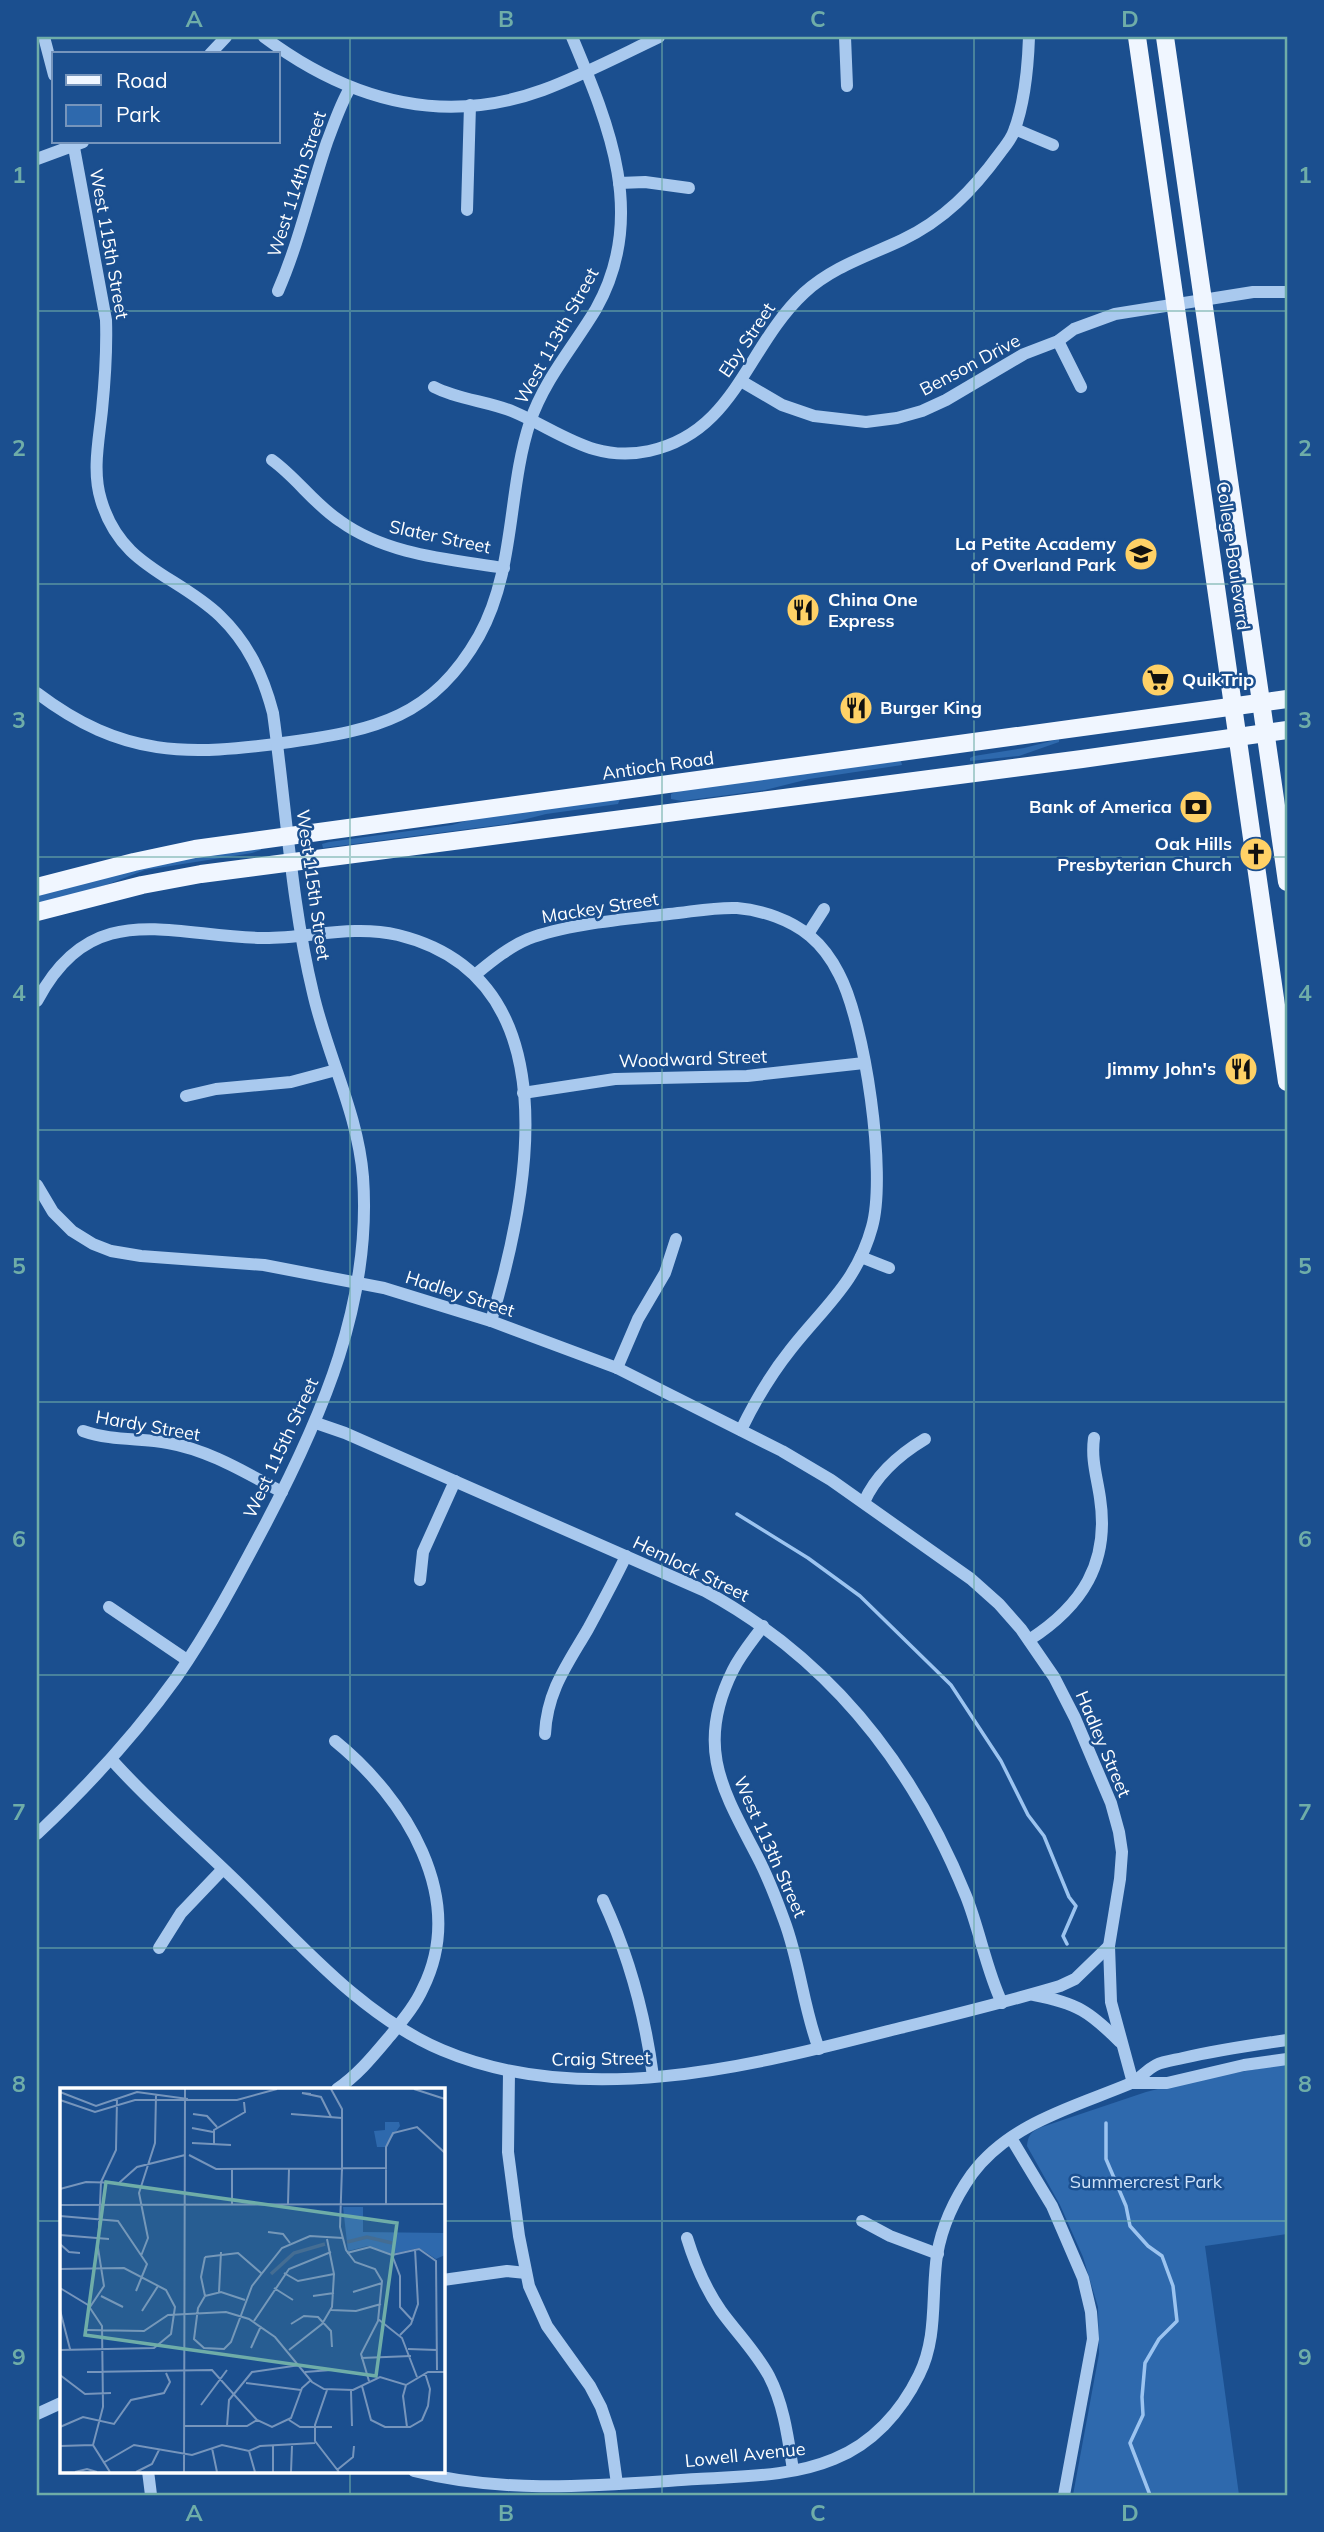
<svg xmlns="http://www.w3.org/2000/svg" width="1324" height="2532" viewBox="0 0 1324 2532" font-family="Mulish,sans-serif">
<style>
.green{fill:#2e69ad}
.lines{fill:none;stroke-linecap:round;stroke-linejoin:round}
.stream{stroke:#9cc4f0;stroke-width:3.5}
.minor{stroke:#a9c9ee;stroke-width:12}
.major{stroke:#f0f6ff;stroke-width:18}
.grid{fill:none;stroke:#6fada8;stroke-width:2;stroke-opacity:0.55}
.labels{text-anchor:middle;stroke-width:5;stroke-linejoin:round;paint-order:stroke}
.street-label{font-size:18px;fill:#fff;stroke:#1b4f8f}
.poi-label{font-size:18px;font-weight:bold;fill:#fff;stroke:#1b4f8f;text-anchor:end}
.park-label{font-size:18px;fill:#cfe3fa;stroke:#1b4f8f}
.inset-river{fill:none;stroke:#3c6290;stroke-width:3.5}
.inset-road{fill:none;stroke:#7695bc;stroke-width:2}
.view{fill:#6fada8;fill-opacity:0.15;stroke:#6fada8;stroke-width:3.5}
.inset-edge{fill:none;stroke:#fff;stroke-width:3.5}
.neatline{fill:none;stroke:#6fada8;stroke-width:2.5}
.grid-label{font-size:23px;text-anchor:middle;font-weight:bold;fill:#6fada8}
</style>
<rect width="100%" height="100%" fill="#1b4f8f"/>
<!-- green -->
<g class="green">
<path d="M1059 739V742L1019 756 970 761V758L974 756 1024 748Z"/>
<path d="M896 761H901L902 765 809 779 765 790 682 801 671 799V794L678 791Z"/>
<path d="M620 799 618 804 546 814 507 824 323 848 322 844 329 842 452 825 476 818Z"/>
<path d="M261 847V850L252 853 145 870 106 885 37 905V893L150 864Z"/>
<path d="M1287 2064V2234L1205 2246 1239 2495H1073L1099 2354 1098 2307 1083 2257 1060 2205 1027 2146C1028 2136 1030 2133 1039 2128L1146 2092 1193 2080Z"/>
</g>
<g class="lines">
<!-- stream -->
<g class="stream">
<path d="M737 1514 808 1558 860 1596 951 1685 1001 1761 1028 1815 1044 1836 1069 1897 1076 1906 1063 1936 1067 1944"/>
<path d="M1106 2123V2159L1126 2206 1130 2226 1148 2246 1162 2256 1173 2286 1177 2321 1159 2339 1145 2363 1142 2397 1143 2415 1130 2443 1150 2495"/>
</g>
<!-- minor -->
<g class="minor">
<path d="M44 37 54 75"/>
<path d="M264 37C347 99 441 127 543 90 583 75 621 55 659 37"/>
<path d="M845 37 847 86"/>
<path d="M210 54 226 37"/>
<path d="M1015 129 1053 145"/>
<path d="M37 159 83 142"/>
<path d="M619 183 645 182 689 188"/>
<path d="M467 210 470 105"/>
<path d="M278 291C299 243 310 192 327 142 334 124 340 105 350 88"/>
<path d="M1058 341 1081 387"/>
<path d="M741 381 782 405 814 416 866 422 897 418 922 411 946 400 1024 354 1058 341 1074 329 1115 314 1253 292H1287"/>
<path d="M434 387C459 400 488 401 514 412 561 432 594 463 649 451 736 432 746 347 804 293 832 267 868 256 902 240 944 220 973 190 1000 153 1005 146 1011 140 1014 131 1025 102 1028 67 1029 37"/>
<path d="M272 460C297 478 314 504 340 521 387 555 448 559 504 568"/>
<path d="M37 693C123 758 187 756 290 742 376 730 433 717 479 636 516 569 507 492 530 422 544 380 574 346 596 309 648 217 609 125 572 37"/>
<path d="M808 934 824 909"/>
<path d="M476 974C492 961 509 947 528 939 566 924 628 919 669 914 691 912 714 907 737 908 762 910 791 920 810 936 822 946 832 960 839 974 865 1023 887 1174 872 1227 857 1282 824 1307 791 1349 771 1374 755 1401 741 1430"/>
<path d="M37 1001C92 897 168 936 261 938 307 939 351 924 398 935 573 978 529 1194 491 1321"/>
<path d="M523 1093 615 1079 747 1076 864 1063"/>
<path d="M186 1096 216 1089 291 1082 336 1070"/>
<path d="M37 1185 53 1212 72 1231 93 1244 111 1251 141 1256 264 1265 384 1288 491 1321 617 1368 782 1451 831 1480 971 1579 999 1604 1021 1629 1054 1677 1075 1718 1111 1803 1119 1832 1122 1852 1120 1879 1109 1946 1111 2002 1133 2083"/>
<path d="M861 1257 889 1268"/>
<path d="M617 1368 638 1319 665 1273 676 1239"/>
<path d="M316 1423 345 1433 705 1591C830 1659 913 1765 966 1896 980 1931 986 1969 1002 2003"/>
<path d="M83 1431C111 1441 140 1438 168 1443 209 1450 246 1473 282 1492"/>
<path d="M864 1502C876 1475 900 1454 925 1439"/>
<path d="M420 1580 423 1552 455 1481"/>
<path d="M109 1607 187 1660"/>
<path d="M763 1626C753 1640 741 1654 733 1670 695 1746 722 1789 757 1856 768 1877 776 1898 784 1920 800 1962 803 2007 819 2049"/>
<path d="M1029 1640C1082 1606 1110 1563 1100 1498 1097 1477 1091 1460 1094 1438"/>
<path d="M545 1734C547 1691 567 1665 588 1629 601 1605 614 1581 626 1556"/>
<path d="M335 1741C405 1798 468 1897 423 1988 415 2006 402 2021 390 2036 374 2055 358 2075 337 2089"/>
<path d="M111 1759C149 1802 194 1840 235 1880 297 1940 361 2016 442 2050 581 2109 748 2067 888 2031 945 2017 1003 2003 1060 1986L1075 1979 1109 1946"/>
<path d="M37 1834C88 1786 135 1735 176 1678 210 1629 238 1576 266 1523 322 1416 372 1302 363 1177 358 1113 327 1055 313 993 291 902 286 806 273 713 263 675 248 643 220 616 176 574 121 568 101 500 92 471 99 440 102 410 105 380 107 351 106 320L73 142"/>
<path d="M603 1900C629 1956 645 2015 653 2076"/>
<path d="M159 1948 181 1913 223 1869"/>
<path d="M1034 1995C1077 2003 1090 2012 1120 2042"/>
<path d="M509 2072 508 2152 519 2236 529 2286 547 2326 590 2386 601 2407 610 2433 617 2484"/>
<path d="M1133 2083H1167L1244 2065 1287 2059"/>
<path d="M1011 2138 1052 2206 1083 2278 1091 2312 1093 2339 1064 2495"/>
<path d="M862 2221 890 2236 938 2254"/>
<path d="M687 2238C695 2264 705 2288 721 2311 737 2333 756 2352 769 2376 784 2405 788 2438 793 2470"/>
<path d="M443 2280 507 2271 526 2273"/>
<path d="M37 2414 61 2403"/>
<path d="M148 2471 151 2495"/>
<path d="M414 2471C507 2495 603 2485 697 2479 742 2476 791 2477 834 2459 872 2444 901 2412 919 2375 938 2337 931 2296 937 2255 942 2226 955 2198 972 2174 1010 2123 1074 2107 1129 2084 1139 2080 1146 2070 1156 2065 1164 2061 1175 2060 1183 2058 1218 2050 1252 2045 1287 2040"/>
</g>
<!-- major -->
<g class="major">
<path d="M1137 37 1287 1082"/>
<path d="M1165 37 1287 882"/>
<path d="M37 887 134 862 195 849 1287 699"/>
<path d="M37 912 142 885 201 874 1082 759 1287 730"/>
</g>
</g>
<!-- grid -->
<path class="grid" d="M350 37V2089M662 37V2495M974 37V2495M37 311H1287M37 584H1287M37 857H1287M37 1130H1287M37 1402H1287M37 1675H1287M37 1948H1287M37 2221H61M443 2221H1287M350 2471V2495"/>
<!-- icons -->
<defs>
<symbol id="school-disc" viewBox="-11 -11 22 22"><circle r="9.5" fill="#ffd166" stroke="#1b4f8f"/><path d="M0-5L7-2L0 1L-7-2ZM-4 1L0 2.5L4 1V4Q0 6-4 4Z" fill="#111"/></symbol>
<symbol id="restaurant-disc" viewBox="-11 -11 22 22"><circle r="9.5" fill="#ffd166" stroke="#1b4f8f"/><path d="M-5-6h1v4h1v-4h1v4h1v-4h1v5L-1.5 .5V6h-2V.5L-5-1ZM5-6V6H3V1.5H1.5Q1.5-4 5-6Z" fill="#111"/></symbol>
<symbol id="supermarket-disc" viewBox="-11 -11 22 22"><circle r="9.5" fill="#ffd166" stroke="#1b4f8f"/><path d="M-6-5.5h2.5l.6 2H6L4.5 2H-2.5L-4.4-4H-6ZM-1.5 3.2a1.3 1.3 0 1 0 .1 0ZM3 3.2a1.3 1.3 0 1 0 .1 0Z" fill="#111"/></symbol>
<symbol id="bank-disc" viewBox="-11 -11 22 22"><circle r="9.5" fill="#ffd166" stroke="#1b4f8f"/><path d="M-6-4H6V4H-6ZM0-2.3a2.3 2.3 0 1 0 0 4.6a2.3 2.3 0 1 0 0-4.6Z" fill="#111"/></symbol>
<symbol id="church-disc" viewBox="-11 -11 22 22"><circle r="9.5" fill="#ffd166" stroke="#1b4f8f"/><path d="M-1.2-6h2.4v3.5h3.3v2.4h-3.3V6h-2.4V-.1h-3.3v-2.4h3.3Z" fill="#111"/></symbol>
</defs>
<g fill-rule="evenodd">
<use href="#school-disc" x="1122" y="535" width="38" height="38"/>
<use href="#restaurant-disc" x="784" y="591" width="38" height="38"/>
<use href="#supermarket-disc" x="1139" y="661" width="38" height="38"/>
<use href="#restaurant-disc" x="837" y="689" width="38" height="38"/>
<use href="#bank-disc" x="1177" y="788" width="38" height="38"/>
<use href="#church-disc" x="1237" y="835" width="38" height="38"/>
<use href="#restaurant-disc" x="1222" y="1050" width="38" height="38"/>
</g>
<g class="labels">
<!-- street labels -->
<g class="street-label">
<text transform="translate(297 184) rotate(-72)" y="6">West 114th Street</text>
<text transform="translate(109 244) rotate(80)" y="6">West 115th Street</text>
<text transform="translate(557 336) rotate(-61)" y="6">West 113th Street</text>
<text transform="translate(747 340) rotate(-56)" y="6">Eby Street</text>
<text transform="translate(970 365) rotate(-28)" y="6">Benson Drive</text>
<text transform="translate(440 537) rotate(12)" y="6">Slater Street</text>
<text transform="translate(1233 556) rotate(82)" y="6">College Boulevard</text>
<text transform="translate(658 766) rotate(-8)" y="6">Antioch Road</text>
<text transform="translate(313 885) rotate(82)" y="6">West 115th Street</text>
<text transform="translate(600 908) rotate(-9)" y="6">Mackey Street</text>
<text transform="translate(693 1059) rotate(-2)" y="6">Woodward Street</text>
<text transform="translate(460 1294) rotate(18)" y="6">Hadley Street</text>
<text transform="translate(148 1426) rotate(10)" y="6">Hardy Street</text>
<text transform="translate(281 1448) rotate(-65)" y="6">West 115th Street</text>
<text transform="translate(691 1569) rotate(26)" y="6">Hemlock Street</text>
<text transform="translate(1103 1744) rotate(67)" y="6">Hadley Street</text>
<text transform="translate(770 1847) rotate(66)" y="6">West 113th Street</text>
<text transform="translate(601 2059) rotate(-1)" y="6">Craig Street</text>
<text transform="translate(745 2455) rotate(-6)" y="6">Lowell Avenue</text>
</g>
<!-- poi labels -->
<g class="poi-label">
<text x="1116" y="550">La Petite Academy<tspan x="1116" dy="21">of Overland Park</tspan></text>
<text x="828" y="606" text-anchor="start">China One<tspan x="828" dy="21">Express</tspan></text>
<text x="1182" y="686" text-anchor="start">QuikTrip</text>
<text x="880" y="714" text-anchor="start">Burger King</text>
<text x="1172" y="813">Bank of America</text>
<text x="1232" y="850">Oak Hills<tspan x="1232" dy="21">Presbyterian Church</tspan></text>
<text x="1216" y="1075">Jimmy John's</text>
</g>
<!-- park labels -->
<g class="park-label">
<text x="1146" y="2188">Summercrest Park</text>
</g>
</g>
<!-- overview -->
<g transform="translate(60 2088)">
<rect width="385" height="385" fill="#1b4f8f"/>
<path d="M325 34H339L340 38 325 59H317L314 43 325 42ZM283 119H303V144L385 145V167L376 171 359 160 332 166 308 158 288 163Z" fill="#2e69ad"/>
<path class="inset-river" d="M287 154 307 149 332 155M211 186 234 165 265 156"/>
<path class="inset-road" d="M271 1 282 21V83M354 1 385 11M0 4 36 18 77 4 128 11M251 6 242 5 261 9 271 29M0 12 35 24 75 12H177L217 1M133 26 147 28 157 39M231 26 282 30M132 40 153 44M132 55 171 57M154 56V42L185 24 184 14M129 67 156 81 327 80M282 80 280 139 286 162 295 174 315 181 322 193 318 233 301 266 309 293M172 81V116M0 101 26 94 59 95 77 79 125 67M228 116 229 81M326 116V59L333 45 357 39 385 65M0 117 385 116M0 128 58 133 87 176 76 203M208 144 223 146 230 155M0 147 49 151M0 156 9 164 20 165M287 165 310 159 332 167M332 167 359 161 376 173 377 282M332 167 340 188V219L353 233M81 168 88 150 79 105 95 55 96 7M145 169 178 165 201 185M0 181 64 180 106 202 115 219 111 246 94 260 0 262M224 185 238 193 274 186M0 200 28 217 42 238 43 319 33 357 50 384M214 200 233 212M159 204 161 164M293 204 322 195M41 208 63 219M145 208 138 220 134 251 144 260 164 261 171 254 192 198 222 160 250 148 283 150M145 208 161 204 185 212M145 208 141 189 145 169M253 208 274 205M30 219 44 198 38 160 41 94 56 62 57 11M0 222 10 261M271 222 296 223 321 216M82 223 98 198M318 231 342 250 357 289M194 233 229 181 271 164M231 236 244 228 258 229 271 243 272 259M27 242 84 243 108 227 166 224 189 231 215 249 252 294 264 301 293 302 320 289 346 297 368 284H385M340 247 351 236 358 216 355 161M191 260 201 238M348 261 377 262M229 262 262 236 272 219 274 186 267 151M301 270 351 268M27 284 152 282 197 332 212 339 231 330 242 300 251 292M245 284 271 282M0 287 25 306 51 305M186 295 241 302M346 297 343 308 347 339M302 298 311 332 325 339H350L362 332 368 318 370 301 365 285M267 302 255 337V353L279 384M291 303 292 338M141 317 167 282M229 332 240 339H272M125 338H187L197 332M167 338 169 312 192 284 240 277M0 339 23 329 54 336 71 312 104 305 110 294 106 285M0 358 33 357M152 360 157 384M189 363 195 384M43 375 74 357 132 367 162 357 189 363 200 358 255 355M277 382 293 369 294 358M15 384 27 381 37 384M76 384 92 376 99 362M124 384 125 1M213 384V358M231 384 232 358"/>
<path class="view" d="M46 94 337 135 316 288 25 247Z"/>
<rect width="385" height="385" class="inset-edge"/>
</g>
<!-- border -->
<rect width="1324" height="2532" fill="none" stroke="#1b4f8f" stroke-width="77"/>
<!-- legend -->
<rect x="52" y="52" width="228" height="91" fill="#1b4f8f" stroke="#7695bc" stroke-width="2"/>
<rect x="66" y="75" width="35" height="10" fill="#f0f6ff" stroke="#7695bc" stroke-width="2"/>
<text x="116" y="88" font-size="21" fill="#ffffff">Road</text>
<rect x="66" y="105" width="35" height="21" fill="#2e69ad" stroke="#7695bc" stroke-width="2"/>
<text x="116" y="122" font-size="21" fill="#ffffff">Park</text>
<rect x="38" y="38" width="1248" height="2456" class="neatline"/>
<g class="grid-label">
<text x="194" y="27">A</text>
<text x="506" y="27">B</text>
<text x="818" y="27">C</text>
<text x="1130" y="27">D</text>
<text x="19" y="183">1</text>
<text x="1305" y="183">1</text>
<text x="19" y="456">2</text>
<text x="1305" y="456">2</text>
<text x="19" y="728">3</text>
<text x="1305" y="728">3</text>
<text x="19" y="1001">4</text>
<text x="1305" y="1001">4</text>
<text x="19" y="1274">5</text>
<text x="1305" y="1274">5</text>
<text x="19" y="1547">6</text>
<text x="1305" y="1547">6</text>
<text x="19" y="1820">7</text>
<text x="1305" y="1820">7</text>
<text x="19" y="2092">8</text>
<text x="1305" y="2092">8</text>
<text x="19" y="2365">9</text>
<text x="1305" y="2365">9</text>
<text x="194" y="2521">A</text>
<text x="506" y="2521">B</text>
<text x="818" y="2521">C</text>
<text x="1130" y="2521">D</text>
</g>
</svg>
